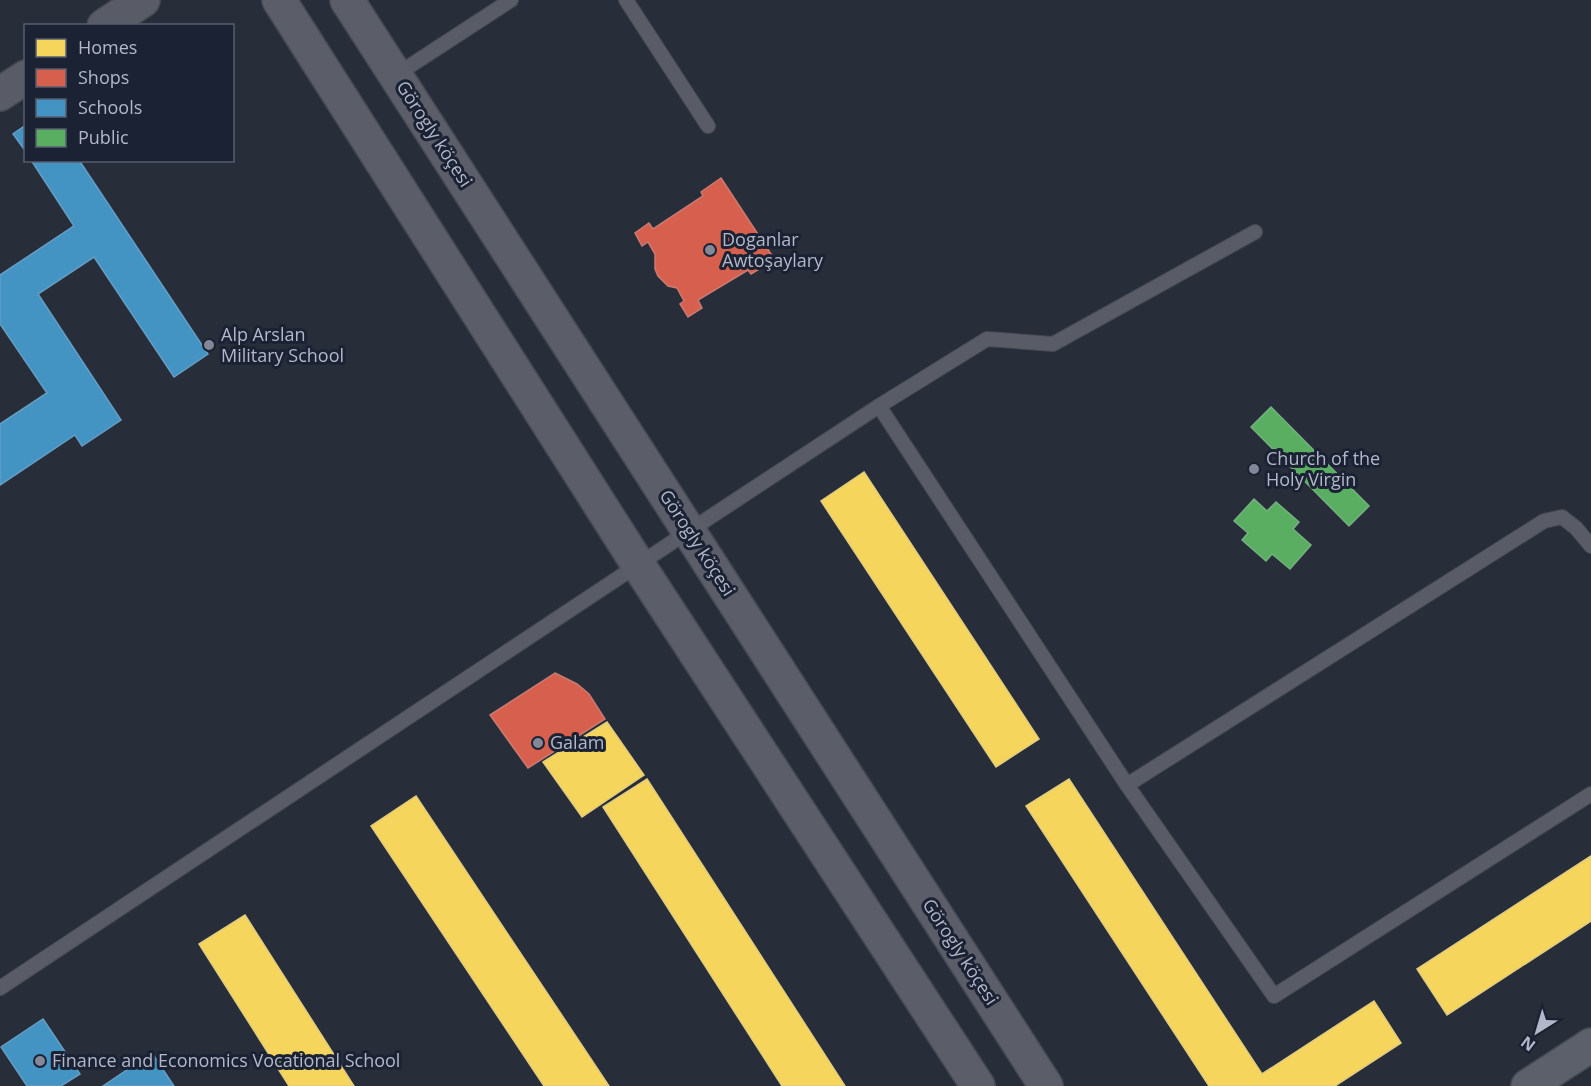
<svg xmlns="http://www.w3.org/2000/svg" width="1591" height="1086" viewBox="0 0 1591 1086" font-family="'Open Sans',sans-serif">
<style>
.homes{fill:#f6d55c;stroke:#e2cc7d;stroke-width:1.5}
.shops{fill:#d6604d;stroke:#cb7a72;stroke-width:1.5}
.schools{fill:#4393c3;stroke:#649ec5;stroke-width:1.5}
.public{fill:#5aae61;stroke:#74b180;stroke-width:1.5}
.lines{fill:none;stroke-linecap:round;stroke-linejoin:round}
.service-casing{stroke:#454951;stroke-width:16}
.tertiary-casing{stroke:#454951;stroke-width:36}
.secondary-casing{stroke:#454951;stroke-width:36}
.primary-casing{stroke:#464a55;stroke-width:36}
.service{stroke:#595c66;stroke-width:14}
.tertiary{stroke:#595c66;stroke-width:33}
.secondary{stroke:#5c606b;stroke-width:33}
.primary{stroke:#5b5e68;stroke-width:33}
.poi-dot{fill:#828897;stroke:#1b2233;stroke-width:2}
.labels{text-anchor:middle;stroke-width:6;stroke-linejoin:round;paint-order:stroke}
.street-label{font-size:18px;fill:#b2b8ca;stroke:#1b2233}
.poi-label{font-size:18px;fill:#b2b8ca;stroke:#1b2233;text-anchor:start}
</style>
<rect width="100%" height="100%" fill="#282e39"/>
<!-- homes -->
<g class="homes">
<path d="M864 472 1039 739 996 767 821 501Z"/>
<path d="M607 722 644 775 582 817 543 762Z"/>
<path d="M647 779 845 1086H782L603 807Z"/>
<path d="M1069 779 1262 1074 1374 1001 1401 1043 1335 1086H1209L1026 806Z"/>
<path d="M416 796 609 1086H544L371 826Z"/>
<path d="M1591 856V921L1447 1015 1417 969Z"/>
<path d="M245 915 354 1086H289L199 944Z"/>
</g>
<!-- shops -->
<g class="shops">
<path d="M721 178 775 260 751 274 748 270 698 300 702 308 688 317 680 304 684 301 677 288 668 286 658 276 655 269V254L648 242 642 246 635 233 649 223 653 229 703 196 701 192Z"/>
<path d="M555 673 577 684 589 694 605 719 528 768 490 715Z"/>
</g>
<!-- schools -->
<g class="schools">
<path d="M26 125V152L13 134Z"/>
<path d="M31 160H79L208 354 174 377 94 257 38 294 121 420 82 446 75 435 0 485V424L47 393 0 324V275L74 226Z"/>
<path d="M43 1019 80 1074 61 1086H27L1 1047Z"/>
<path d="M152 1053 174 1086H103Z"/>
</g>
<!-- public -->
<g class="public">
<path d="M1271 407 1369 506 1349 526 1251 427Z"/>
<path d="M1254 499 1267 511 1276 502 1299 522 1293 529 1311 545 1290 569 1272 554 1266 561 1242 540 1248 533 1234 521Z"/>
</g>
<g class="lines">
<defs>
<g id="service">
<path d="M626 0 708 126"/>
<path d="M396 75 511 0"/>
<path d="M879 406 1127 785 1544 521 1562 517 1576 528 1591 546"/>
<path d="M1127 785 1274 996 1591 794"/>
<path d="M0 988 689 531 879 406 987 339 1053 344 1255 232"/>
</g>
<g id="tertiary">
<path d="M104 26 143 0"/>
<path d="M0 94 26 77"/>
</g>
<path id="secondary" d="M1528 1086 1591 1045"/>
<g id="primary">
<path d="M279 0 639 566 978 1086"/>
<path d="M347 0 1046 1086"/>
</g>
</defs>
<!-- service casing -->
<use href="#service" class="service-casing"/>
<!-- tertiary casing -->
<use href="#tertiary" class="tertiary-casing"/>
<!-- secondary casing -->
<use href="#secondary" class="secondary-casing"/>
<!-- primary casing -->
<use href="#primary" class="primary-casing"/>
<!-- service -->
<use href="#service" class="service"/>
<!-- tertiary -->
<use href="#tertiary" class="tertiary"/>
<!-- secondary -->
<use href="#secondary" class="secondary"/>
<!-- primary -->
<use href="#primary" class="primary"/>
</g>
<!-- markers -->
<g class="poi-dot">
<circle cx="710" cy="250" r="6"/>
<circle cx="209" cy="345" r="6"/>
<circle cx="1254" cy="469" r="6"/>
<circle cx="538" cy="743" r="6"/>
<circle cx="40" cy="1061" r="6"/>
</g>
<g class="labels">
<!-- street labels -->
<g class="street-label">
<text transform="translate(434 134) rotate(57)" y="6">Görogly köçesi</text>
<text transform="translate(697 543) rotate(57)" y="6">Görogly köçesi</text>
<text transform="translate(960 952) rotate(57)" y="6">Görogly köçesi</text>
</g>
<!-- poi labels -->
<g class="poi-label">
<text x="722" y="246">Doganlar<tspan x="722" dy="21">Awtoşaylary</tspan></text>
<text x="221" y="341">Alp Arslan<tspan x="221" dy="21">Military School</tspan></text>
<text x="1266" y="465">Church of the<tspan x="1266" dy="21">Holy Virgin</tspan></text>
<text x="550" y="749">Galam</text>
<text x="52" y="1067">Finance and Economics Vocational School</text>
</g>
</g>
<!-- legend -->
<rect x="24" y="24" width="210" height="138" fill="#1b2233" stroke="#575e6f" stroke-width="1.5"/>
<rect x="36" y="39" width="30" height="18" fill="#f6d55c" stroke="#575e6f" stroke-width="1.5"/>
<text x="78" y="54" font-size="18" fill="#b2b8ca">Homes</text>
<rect x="36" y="69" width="30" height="18" fill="#d6604d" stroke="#575e6f" stroke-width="1.5"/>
<text x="78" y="84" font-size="18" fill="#b2b8ca">Shops</text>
<rect x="36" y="99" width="30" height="18" fill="#4393c3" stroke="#575e6f" stroke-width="1.5"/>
<text x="78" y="114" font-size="18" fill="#b2b8ca">Schools</text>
<rect x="36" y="129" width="30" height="18" fill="#5aae61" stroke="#575e6f" stroke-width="1.5"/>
<text x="78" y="144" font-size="18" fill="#b2b8ca">Public</text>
<!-- north arrow -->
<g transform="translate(1537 1032) rotate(217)" stroke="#1b2233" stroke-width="4.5" paint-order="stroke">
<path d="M0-4.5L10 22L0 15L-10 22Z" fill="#b2b8ca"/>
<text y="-9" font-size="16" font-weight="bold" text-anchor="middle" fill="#b2b8ca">N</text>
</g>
</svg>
